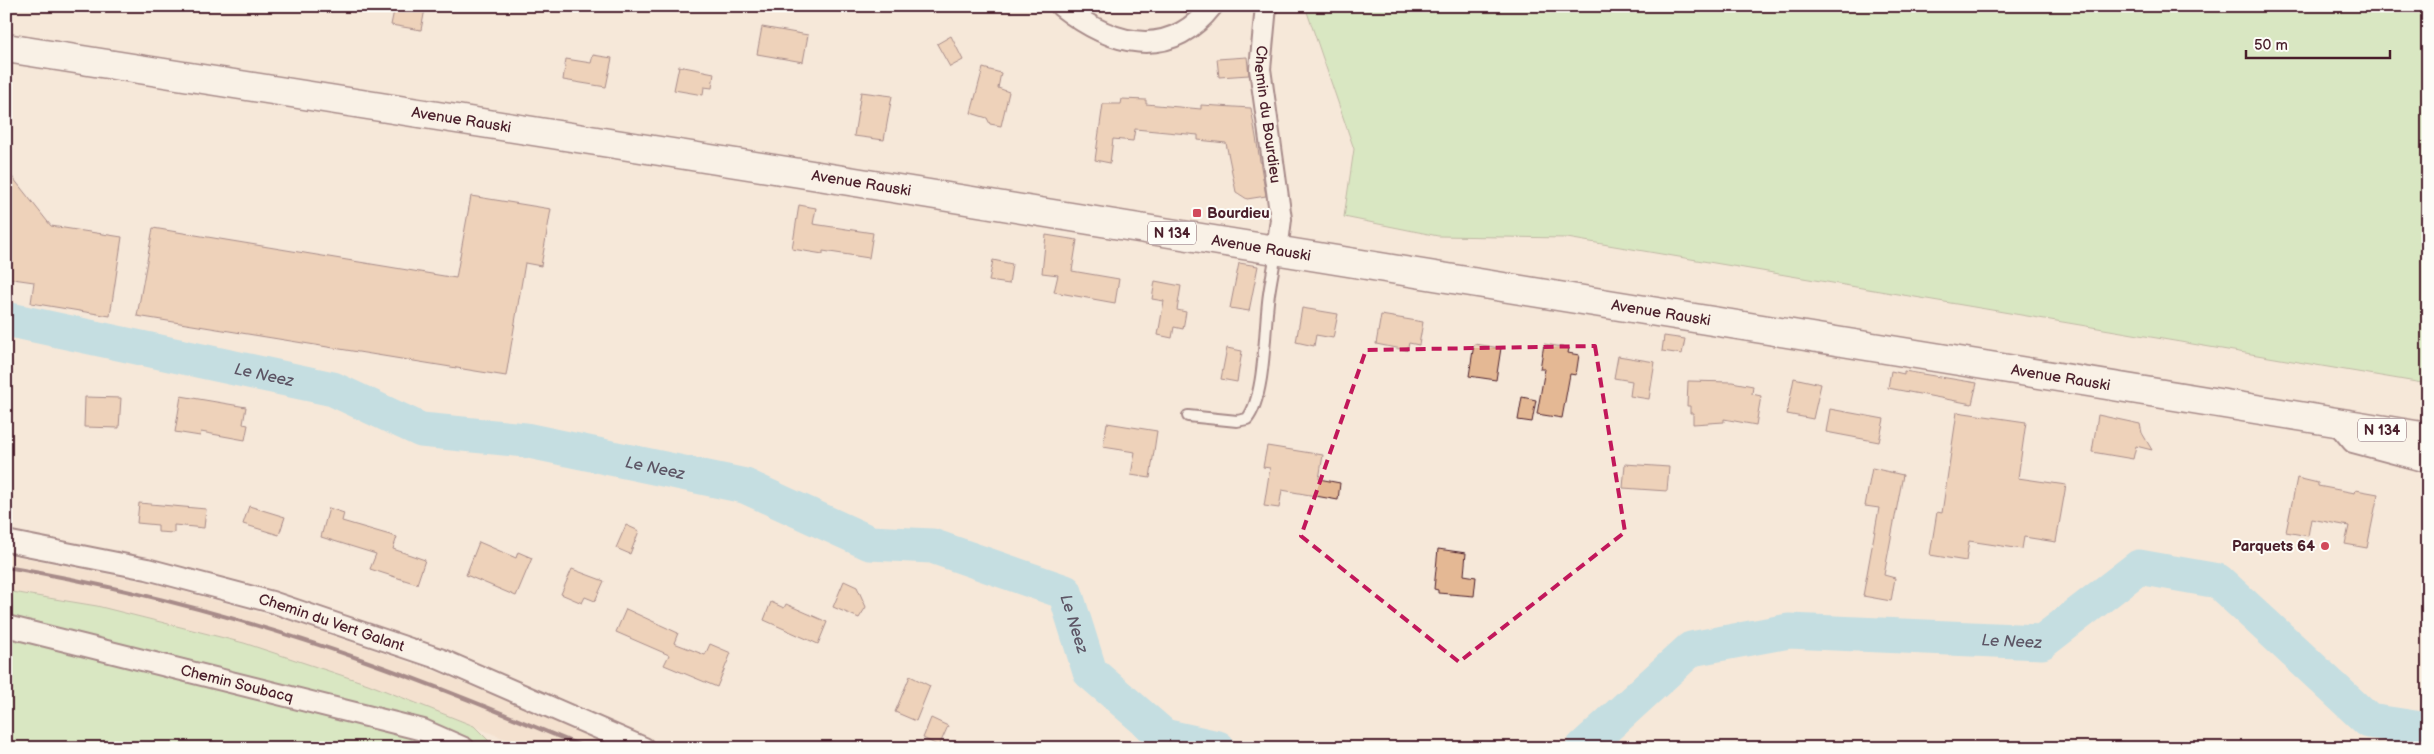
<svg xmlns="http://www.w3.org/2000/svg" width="2434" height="754" viewBox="0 0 2434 754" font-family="'Balsamiq Sans',sans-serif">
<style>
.built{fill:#f1dac4}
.green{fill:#b6e6a6;stroke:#808268}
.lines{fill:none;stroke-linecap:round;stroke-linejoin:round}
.river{stroke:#8ad3eb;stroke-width:35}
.building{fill:#e4b894;stroke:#4a1f2b}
.service-casing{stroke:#4a1f2b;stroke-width:14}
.minor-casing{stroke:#4a1f2b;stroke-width:24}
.primary-casing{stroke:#4a1f2b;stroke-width:31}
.service{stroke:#fdfcf7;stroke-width:10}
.minor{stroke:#fdfcf7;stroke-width:20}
.primary{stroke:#fdfcf7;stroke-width:28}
.rail{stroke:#4a1f2b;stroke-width:4}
.marked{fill:none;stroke:#c2185b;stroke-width:4;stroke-dasharray:10 6;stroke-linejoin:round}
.poi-dot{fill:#d1495b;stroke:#fdfcf7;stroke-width:2}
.labels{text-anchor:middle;stroke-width:4;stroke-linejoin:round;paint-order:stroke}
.shield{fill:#fdfcf7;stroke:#806168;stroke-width:1}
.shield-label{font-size:14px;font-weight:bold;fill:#4a1f2b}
.street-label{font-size:15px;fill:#4a1f2b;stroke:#fdfcf7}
.poi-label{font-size:15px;font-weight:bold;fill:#4a1f2b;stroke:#fdfcf7;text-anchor:start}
.water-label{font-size:16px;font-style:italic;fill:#5d5565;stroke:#fdfcf7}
</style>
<rect width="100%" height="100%" fill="#f6e8d9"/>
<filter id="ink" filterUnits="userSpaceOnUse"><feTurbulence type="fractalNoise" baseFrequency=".02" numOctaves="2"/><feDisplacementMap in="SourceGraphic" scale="10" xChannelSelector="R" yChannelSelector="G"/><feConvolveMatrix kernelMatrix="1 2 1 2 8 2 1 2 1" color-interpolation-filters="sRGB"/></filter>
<g filter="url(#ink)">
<!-- built -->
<path class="built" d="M6 554 161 585 296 623 440 673 619 748H528L368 684 244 643 97 606 6 591Z"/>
<!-- green -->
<g class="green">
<path d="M1305 6H2428V384L1567 238 1438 236 1344 217 1354 149Z"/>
<path d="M6 591 97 606 244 643 368 684 474 726 496 748H6Z"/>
</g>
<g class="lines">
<!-- river -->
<g class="river">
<path id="s1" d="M6 319 333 389 421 430 525 440 745 486 870 543 932 546 1065 592 1090 672 1164 736 1218 748"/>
<path id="s2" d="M1583 748 1691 649 1789 631 2042 642 2139 567 2218 581 2369 721 2428 730"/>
</g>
</g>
<!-- building -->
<g class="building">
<path d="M395 6 425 9 421 30 391 25Z"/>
<path d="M762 27 808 35 803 62 757 54Z"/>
<path d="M951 36 963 60 950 67 937 44Z"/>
<path d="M593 55 612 58 606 87 563 80 566 59 591 63Z"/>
<path d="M1247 57 1249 75 1219 77 1217 59Z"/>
<path d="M679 66 714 73 712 88 704 87 703 95 674 90Z"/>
<path d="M983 68 1001 73 998 88 1009 92 1001 126 990 124 987 118 971 113Z"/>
<path d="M861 92 892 96 884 140 854 136Z"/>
<path d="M1122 99 1146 100V104L1201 109V105L1251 108 1266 196 1247 199 1236 192 1226 143 1198 140V135L1135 129 1133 141 1113 139 1110 163 1095 160 1103 104H1121Z"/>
<path d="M6 169 51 226 122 237 110 316 31 303 34 282 6 278Z"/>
<path d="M471 196 551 209 541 266 525 263 506 376 137 316 153 228 456 278Z"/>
<path d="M799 205 816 208 813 224 873 233 869 258 823 251V254L792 249Z"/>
<path d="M1046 235 1077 240 1072 271 1119 279 1115 303 1054 292 1058 275 1042 273Z"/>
<path d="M993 260 1012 264 1009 284 989 281Z"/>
<path d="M1239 263 1258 266 1249 311 1230 308Z"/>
<path d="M1155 281 1181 286 1177 310 1186 312 1183 329 1174 327 1172 338 1158 335 1164 301 1152 299Z"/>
<path d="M1302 308 1338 314 1333 338 1316 335 1314 346 1296 342Z"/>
<path d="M1381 315 1423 322 1419 345 1409 343 1407 350 1376 344Z"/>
<path d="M1664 336 1685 339 1682 354 1662 351Z"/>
<path d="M1474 344 1501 348 1496 380 1469 376Z"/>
<path d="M1544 344 1569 348 1568 353 1579 355 1576 375 1570 374 1562 418 1537 414 1545 369H1540Z"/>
<path d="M1227 348 1242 351 1237 382 1221 379Z"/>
<path d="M1618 356 1655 362 1649 399 1630 396 1632 381 1614 378Z"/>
<path d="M1891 371 1904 374V371L1977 383 1972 404 1888 388Z"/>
<path d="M1794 378 1821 384 1813 419 1787 414Z"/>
<path d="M1688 381 1732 382 1753 386 1752 394 1761 396 1756 425 1724 419V422L1693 424V413H1690V406H1687Z"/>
<path d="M181 396 246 407 243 424 248 425 245 440 201 432 200 436 175 432Z"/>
<path d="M85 397 121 398 119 428 84 427Z"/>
<path d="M1522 397 1536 400 1532 422 1518 420Z"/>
<path d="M1830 409 1884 419 1879 442 1826 432Z"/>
<path d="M1957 412 2026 422 2018 478 2066 485 2056 542 2024 537 2022 549 1969 541 1966 561 1930 555 1937 512 1942 513Z"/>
<path d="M2098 415 2140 424 2142 433 2152 450 2136 446 2133 459 2092 452Z"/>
<path d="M1107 423 1157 431 1150 478 1131 475 1135 452 1103 447Z"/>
<path d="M1267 446 1323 455 1319 479 1340 483 1338 500 1282 490 1279 508 1264 506 1270 468 1263 467Z"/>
<path d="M1625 464 1669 467 1667 491 1623 488Z"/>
<path d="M1872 468 1903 475 1884 575 1895 578 1891 601 1863 596 1879 508 1865 506Z"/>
<path d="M2297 478 2318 483V486L2355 493 2356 490 2378 494 2367 548 2345 544 2349 526 2311 519 2308 536 2286 532Z"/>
<path d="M139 503 206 509 204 528 174 525V533L158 532V525L137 523Z"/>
<path d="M249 506 285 517 279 535 243 524Z"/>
<path d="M329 508 344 513 342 521 397 537 393 549 425 560 417 584 370 569 376 554 321 537Z"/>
<path d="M626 525 639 531 630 554 616 548Z"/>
<path d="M479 542 516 558 518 552 532 558 516 596 466 575Z"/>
<path d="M1438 549 1466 553 1464 575 1476 577 1474 596 1438 593V590L1434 589Z"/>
<path d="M572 569 604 581 595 601 585 597 582 603 561 594Z"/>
<path d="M844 581 857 587 866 607 859 618 833 607Z"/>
<path d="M771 602 784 608 786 604 827 622 818 644 764 620Z"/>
<path d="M626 609 678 633 674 643 705 655 710 644 731 653 717 687 664 665 669 655 616 632Z"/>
<path d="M910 676 930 686 916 721 895 712Z"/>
<path d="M931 718 948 726 939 746 923 738Z"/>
</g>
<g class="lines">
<defs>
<path id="service" d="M1188 416 1237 421 1247 419C1266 396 1264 326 1269 294 1271 280 1274 266 1276 252"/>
<g id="minor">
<path d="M1061 6C1111 45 1168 62 1212 6"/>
<path id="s3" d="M1266 6 1260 69 1281 219 1277 251"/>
<path d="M2337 423 2353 442 2428 462"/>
<path id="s4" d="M6 541 147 569 272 602 440 659 644 748"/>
<path id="s5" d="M6 626 423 730 464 748"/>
</g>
<g id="primary">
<path id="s6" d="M6 48 806 174 2428 437"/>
</g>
</defs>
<!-- service casing -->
<use href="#service" class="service-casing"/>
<!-- minor casing -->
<use href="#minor" class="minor-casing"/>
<!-- primary casing -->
<use href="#primary" class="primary-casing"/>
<!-- service -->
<use href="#service" class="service"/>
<!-- minor -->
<use href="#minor" class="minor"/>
<!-- primary -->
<use href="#primary" class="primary"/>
<!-- rail -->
<path class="rail" d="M6 567C126 587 245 619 360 659 437 686 511 717 586 748"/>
</g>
</g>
<!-- marked area -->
<path d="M0 0H2434V754H0ZM1595 346 1625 532 1459 662 1301 536 1366 350Z" fill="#f6e8d9" fill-opacity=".55" fill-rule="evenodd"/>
<path class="marked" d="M1595 346 1625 532 1459 662 1301 536 1366 350Z"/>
<!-- markers -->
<g class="poi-dot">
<rect x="1192" y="208" width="10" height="10" rx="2.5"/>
<circle cx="2325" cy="546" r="5"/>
</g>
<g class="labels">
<!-- shield labels -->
<g class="shield">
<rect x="1148" y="221.5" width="48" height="23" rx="4"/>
<rect x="2358" y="418.5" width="48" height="23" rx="4"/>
</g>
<g class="shield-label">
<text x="1172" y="238">N 134</text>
<text x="2382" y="435">N 134</text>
</g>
<!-- street labels -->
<g class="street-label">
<text dy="5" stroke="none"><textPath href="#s3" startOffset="109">Chemin du Bourdieu</textPath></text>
<text dy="5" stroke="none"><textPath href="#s6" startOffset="461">Avenue Rauski</textPath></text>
<text dy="5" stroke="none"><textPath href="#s6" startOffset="866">Avenue Rauski</textPath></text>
<text dy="5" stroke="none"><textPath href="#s6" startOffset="1271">Avenue Rauski</textPath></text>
<text dy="5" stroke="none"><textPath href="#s6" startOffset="1676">Avenue Rauski</textPath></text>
<text dy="5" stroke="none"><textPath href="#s6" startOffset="2081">Avenue Rauski</textPath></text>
<text dy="5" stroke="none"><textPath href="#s4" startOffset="336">Chemin du Vert Galant</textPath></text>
<text dy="5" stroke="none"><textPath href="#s5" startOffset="238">Chemin Soubacq</textPath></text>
</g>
<!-- poi labels -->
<g class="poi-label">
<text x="1207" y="218">Bourdieu</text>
<text x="2315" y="551" text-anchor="end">Parquets 64</text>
</g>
<!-- water labels -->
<g class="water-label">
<text dy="6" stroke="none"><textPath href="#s1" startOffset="264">Le Neez</textPath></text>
<text dy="6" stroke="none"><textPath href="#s1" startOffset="669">Le Neez</textPath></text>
<text dy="6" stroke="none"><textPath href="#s1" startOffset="1134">Le Neez</textPath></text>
<text dy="6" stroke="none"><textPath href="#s2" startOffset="469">Le Neez</textPath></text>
</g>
</g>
<!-- margin -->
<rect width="2434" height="754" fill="none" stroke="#fdfcf7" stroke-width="25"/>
<rect x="12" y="12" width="2409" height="729" fill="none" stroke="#4a1f2b" stroke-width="2" filter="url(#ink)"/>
<!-- scale -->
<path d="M2246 50v8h144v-8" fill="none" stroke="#4a1f2b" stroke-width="2.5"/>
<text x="2254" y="50" font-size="15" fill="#4a1f2b" stroke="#fdfcf7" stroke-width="4" paint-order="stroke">50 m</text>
</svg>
